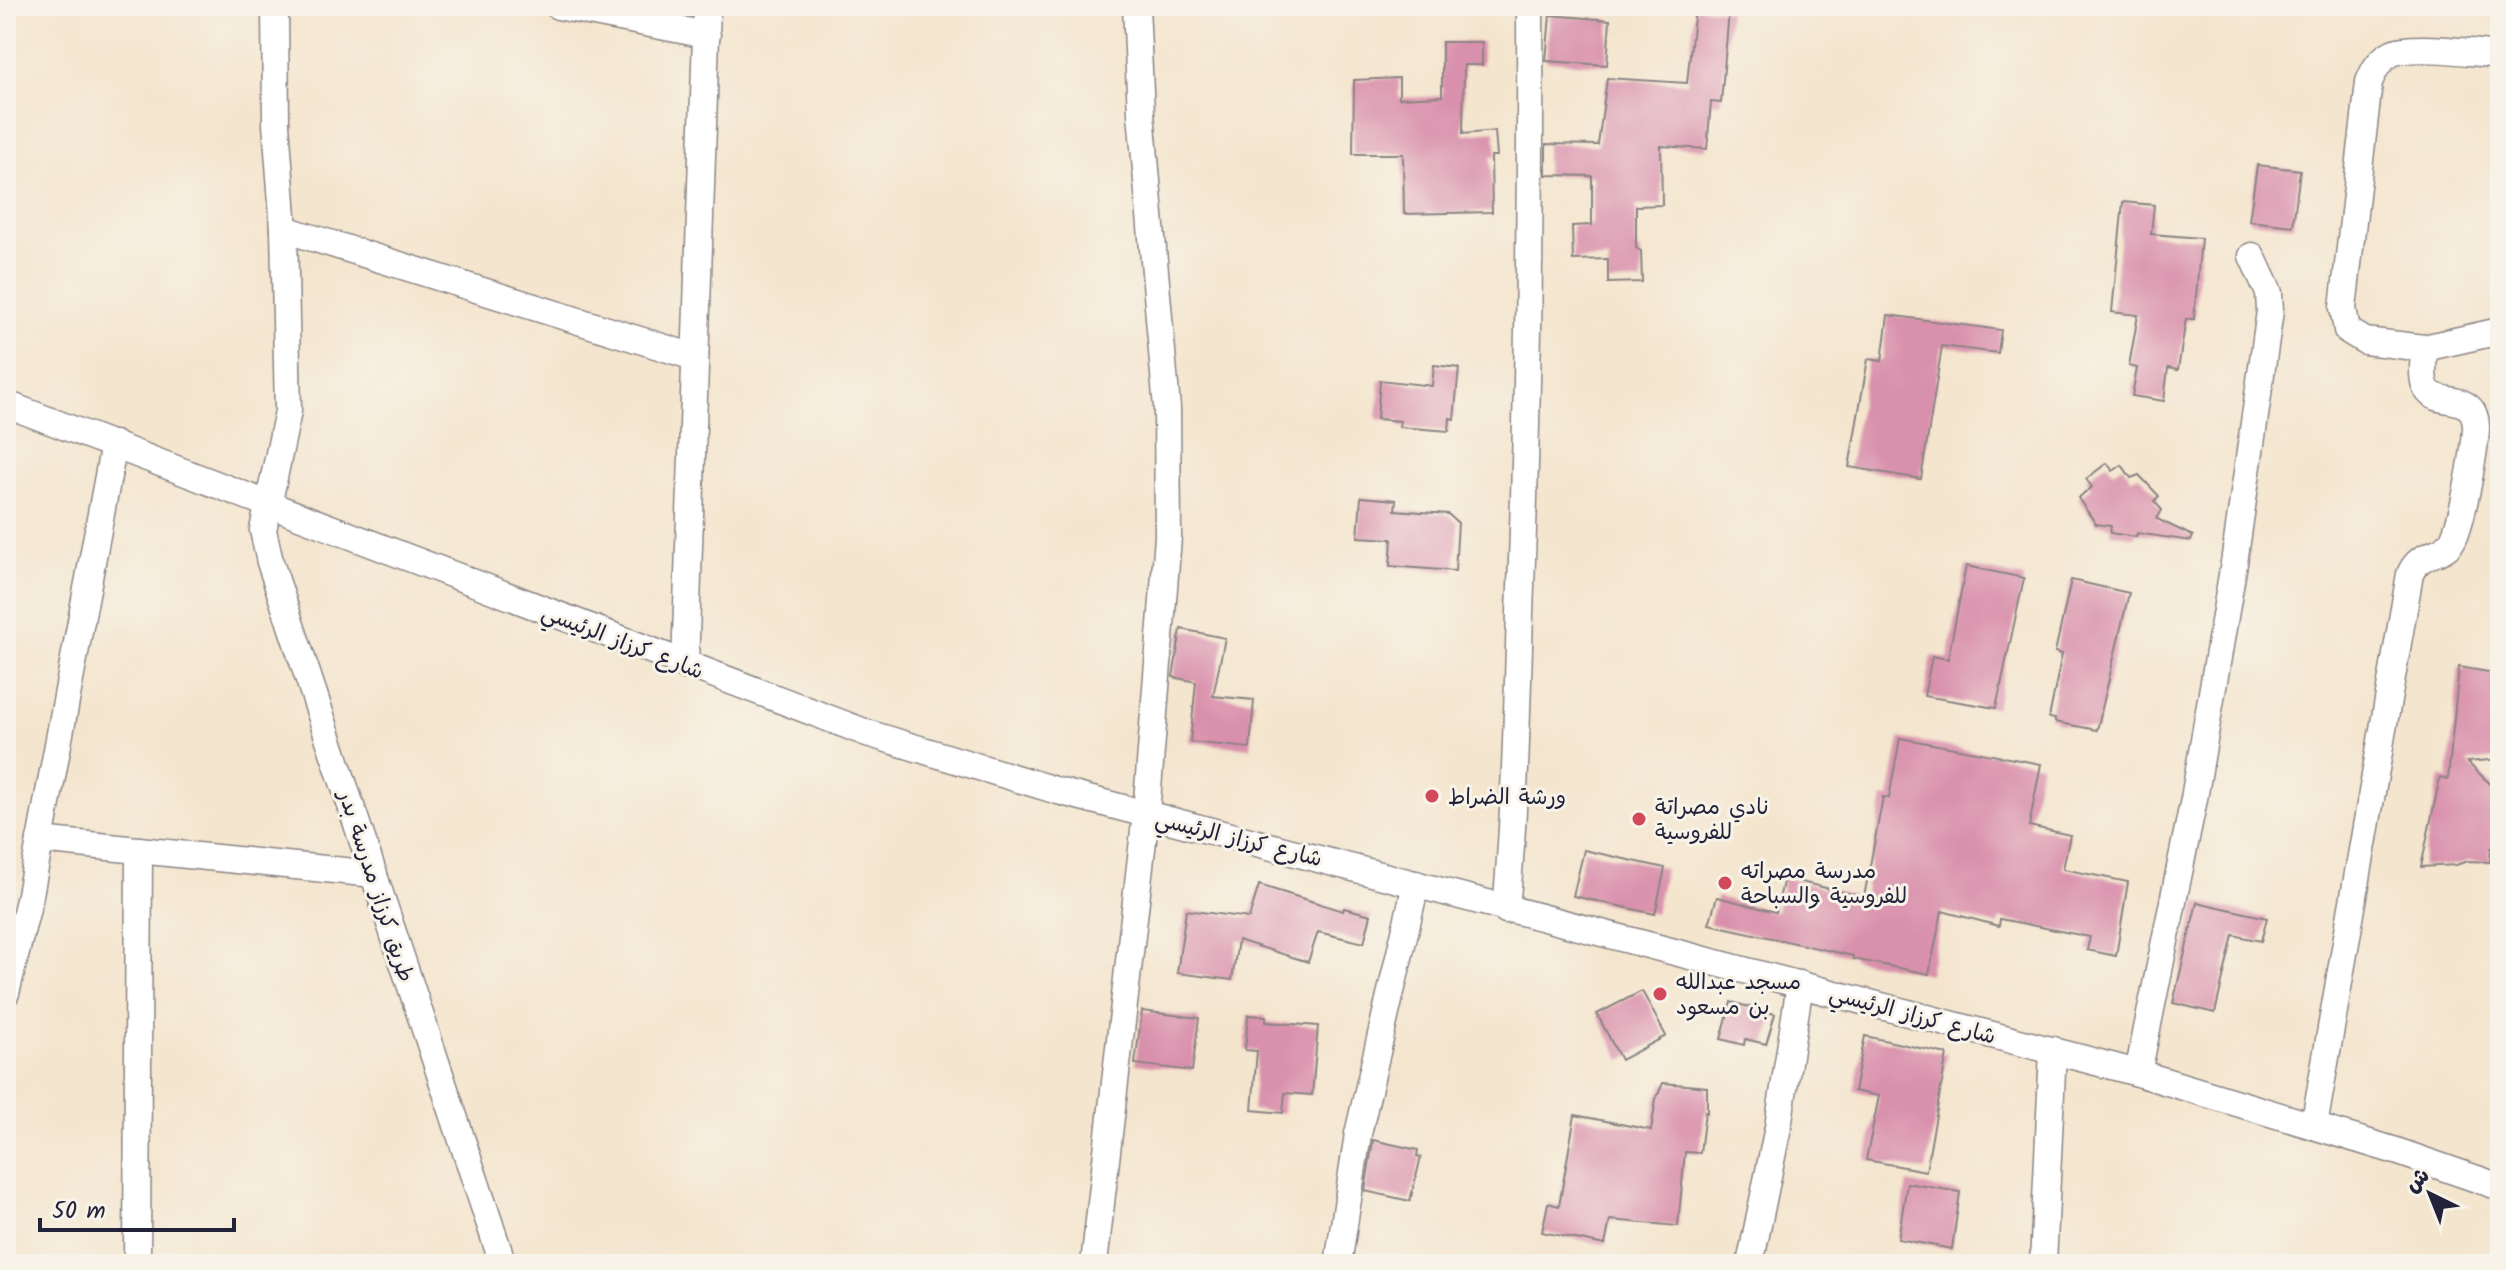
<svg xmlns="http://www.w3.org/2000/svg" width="2506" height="1270" viewBox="0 0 2506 1270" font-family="Kalam,'Playpen Sans Arabic',sans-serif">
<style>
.building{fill:#d990ac}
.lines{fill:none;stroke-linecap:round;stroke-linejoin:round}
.minor-casing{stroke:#8b8484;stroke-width:29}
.minor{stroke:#fff;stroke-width:26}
.poi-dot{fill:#d1495b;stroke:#f7f3e8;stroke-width:3}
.labels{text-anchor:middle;stroke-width:6;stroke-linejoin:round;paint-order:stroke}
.street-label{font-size:22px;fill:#22223b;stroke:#f7f3e8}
.poi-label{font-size:22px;fill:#22223b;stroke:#f7f3e8;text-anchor:start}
</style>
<rect width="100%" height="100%" fill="#f7f3e8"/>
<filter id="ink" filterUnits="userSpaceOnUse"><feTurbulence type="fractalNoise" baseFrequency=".0125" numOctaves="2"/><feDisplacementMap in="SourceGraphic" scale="16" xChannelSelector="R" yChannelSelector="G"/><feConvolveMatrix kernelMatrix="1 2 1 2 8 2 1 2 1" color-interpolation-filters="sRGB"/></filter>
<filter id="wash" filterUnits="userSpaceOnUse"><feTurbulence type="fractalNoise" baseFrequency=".006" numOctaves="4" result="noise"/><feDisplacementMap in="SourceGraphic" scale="32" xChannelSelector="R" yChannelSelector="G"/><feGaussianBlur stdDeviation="1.8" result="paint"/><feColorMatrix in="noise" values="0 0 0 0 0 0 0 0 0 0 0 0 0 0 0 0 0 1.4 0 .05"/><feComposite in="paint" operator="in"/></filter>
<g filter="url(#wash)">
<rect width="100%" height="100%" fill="#f4e5ce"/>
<g id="blocks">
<!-- building -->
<g class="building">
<path d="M1695 7 1729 11 1721 103 1711 102 1707 149 1661 146 1662 205 1636 206V248L1641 251 1642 282 1608 283V259L1573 260 1572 226 1592 225V176L1546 175V144L1598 145 1607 78 1687 83Z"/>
<path d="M1550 15 1610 20 1607 65 1546 61Z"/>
<path d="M1442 42H1482V65H1464L1463 134 1495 131 1497 156H1491L1492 212 1404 214 1403 154H1353L1354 80 1399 78V98L1442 96Z"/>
<path d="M2257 165 2300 170 2293 226 2249 221Z"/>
<path d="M2123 202 2154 205 2151 234 2201 238 2194 319H2186L2178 370 2168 368 2164 401 2132 396 2137 368 2129 366 2138 315 2112 312Z"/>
<path d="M1888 315 2001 330 1998 353 1942 346 1921 479 1849 467 1868 359 1882 361Z"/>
<path d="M1434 365 1459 368 1454 419 1450 418 1449 431 1399 427 1400 421 1377 419 1380 380 1432 386Z"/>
<path d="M2107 463 2113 471 2122 465 2131 478 2139 475 2159 496 2154 501 2162 510 2157 519 2193 536 2191 541 2137 533 2136 537 2110 533 2111 526 2096 524 2078 498 2092 487 2086 479Z"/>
<path d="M1361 497 1396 500 1395 510 1448 514 1458 523 1455 571 1390 566 1392 539 1358 537Z"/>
<path d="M1966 566 2024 578 1996 708 1924 696 1932 656 1948 659Z"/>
<path d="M2071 580 2129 593 2097 730 2055 722V719L2049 718 2062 654 2055 652Z"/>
<path d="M1181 629 1225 638 1213 696 1254 700 1250 748 1190 742 1196 682 1173 677Z"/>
<path d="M2459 667 2500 674V759L2467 762 2500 793V848H2491L2490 862 2468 861 2456 865 2421 867 2440 777 2448 779Z"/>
<path d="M1900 738 2041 764 2029 826 2070 835 2063 869 2128 882 2116 956 2087 950 2090 937 2000 919 1999 926 1942 911 1929 974 1853 959V956L1709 924 1717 897 1776 912 1784 878 1864 897 1883 797 1889 798Z"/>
<path d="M1584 850 1665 868 1655 914 1573 896Z"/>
<path d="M1259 885 1343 911 1344 908 1371 915 1364 943 1318 932 1308 962 1238 940 1232 980 1177 973 1186 910 1249 918Z"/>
<path d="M2197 902 2267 918 2261 941 2233 935 2215 1013 2173 1003Z"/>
<path d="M1642 991 1666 1036 1621 1060 1597 1014Z"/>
<path d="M1731 1002 1775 1014 1766 1044 1745 1039 1744 1045 1721 1039Z"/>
<path d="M1142 1011 1199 1018 1192 1071 1135 1064Z"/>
<path d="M1248 1015 1266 1016V1022L1318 1026 1312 1095 1285 1093 1283 1113 1252 1110 1257 1051 1245 1050Z"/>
<path d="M1865 1036 1947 1054 1926 1171 1866 1160 1879 1096 1854 1091Z"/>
<path d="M1663 1083 1707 1087V1113L1705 1112 1700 1153 1685 1152 1678 1226 1610 1220 1605 1245 1542 1232 1548 1203 1559 1206 1575 1115 1651 1130 1656 1099Z"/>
<path d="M1373 1140 1418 1150 1417 1156 1421 1157 1410 1201 1365 1191Z"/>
<path d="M1907 1183 1960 1192 1952 1249 1898 1239Z"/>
</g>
</g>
</g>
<g filter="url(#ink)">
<use href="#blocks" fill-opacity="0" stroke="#8b8484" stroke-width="2"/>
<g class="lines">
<defs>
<g id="minor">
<path d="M275 6 276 124 284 229 288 411 263 530 270 562 503 1264"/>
<path d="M558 6 707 35"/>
<path d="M2500 55C2477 53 2411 44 2392 53 2380 59 2374 69 2369 82L2343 308 2347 330 2365 341 2424 348 2500 331"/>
<path d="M284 229 694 357"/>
<path d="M6 404 867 733 1058 791 2138 1073 2396 1151 2500 1187"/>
<path d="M685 666 707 6"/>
<path d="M40 840 374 874"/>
<path d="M1506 910C1515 811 1517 712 1520 613 1528 411 1531 208 1530 6"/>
<path d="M6 993 29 900 114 444"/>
<path d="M2138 1073 2194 799 2234 563 2270 311 2269 293 2252 256"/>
<path d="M2314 1126 2410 574C2422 547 2444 560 2454 537 2463 517 2475 452 2476 428 2476 423 2475 416 2472 411 2462 396 2439 404 2428 391 2420 381 2424 360 2424 348"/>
<path d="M137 1264 139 850"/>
<path d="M1094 1264 1146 814 1168 537 1167 408 1141 113 1136 6"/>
<path d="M1338 1264 1358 1134 1416 884"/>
<path d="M1750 1264 1778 1127 1800 984"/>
<path d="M2043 1264 2053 1050"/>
</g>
</defs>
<!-- minor casing -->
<use href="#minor" class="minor-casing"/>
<!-- minor -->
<use href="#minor" class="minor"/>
</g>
</g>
<!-- markers -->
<g class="poi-dot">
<circle cx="1432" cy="796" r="8"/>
<circle cx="1639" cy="819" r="8"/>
<circle cx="1725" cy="883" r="8"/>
<circle cx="1660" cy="994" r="8"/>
</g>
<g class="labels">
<!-- street labels -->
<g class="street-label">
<text transform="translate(623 641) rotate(21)" y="8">شارع كرزاز الرئيسي</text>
<text transform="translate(1239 838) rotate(14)" y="8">شارع كرزاز الرئيسي</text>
<text transform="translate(377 886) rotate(72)" y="8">طريق كرزاز مدرسة بدر</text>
<text transform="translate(1913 1014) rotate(15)" y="8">شارع كرزاز الرئيسي</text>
</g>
<!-- poi labels -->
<g class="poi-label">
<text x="1448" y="804">ورشة الضراط</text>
<text x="1655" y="814">نادي مصراتة<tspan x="1655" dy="25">للفروسية</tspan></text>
<text x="1741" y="878">مدرسة مصراته<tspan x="1741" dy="25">للفروسية والسباحة</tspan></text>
<text x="1676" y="989">مسجد عبدالله<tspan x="1676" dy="25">بن مسعود</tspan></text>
</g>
</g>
<!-- margin -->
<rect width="2506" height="1270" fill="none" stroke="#f7f3e8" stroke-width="32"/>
<!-- north arrow -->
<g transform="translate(2430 1194) rotate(317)" stroke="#f7f3e8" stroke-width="6" paint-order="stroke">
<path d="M0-6L14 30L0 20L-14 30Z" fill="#22223b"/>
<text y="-12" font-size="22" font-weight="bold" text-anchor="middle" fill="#22223b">ش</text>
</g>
<!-- scale -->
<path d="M40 1218v12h194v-12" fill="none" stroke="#22223b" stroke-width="4"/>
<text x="52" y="1218" font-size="24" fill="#22223b" stroke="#f7f3e8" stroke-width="6" paint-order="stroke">50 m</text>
</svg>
